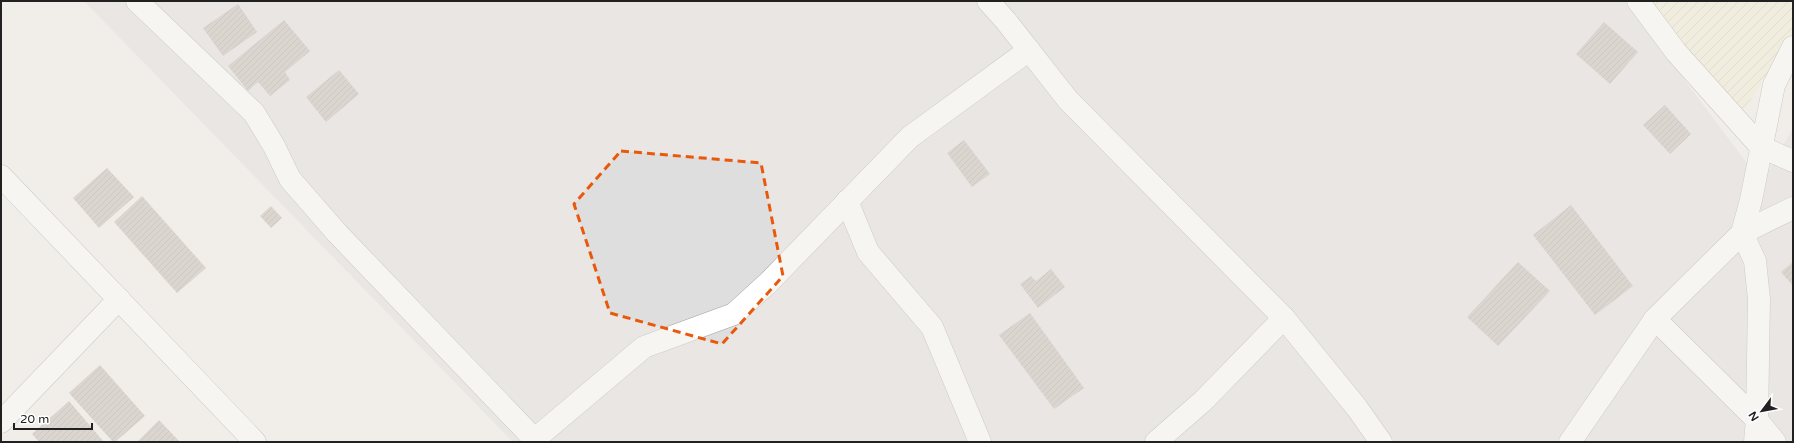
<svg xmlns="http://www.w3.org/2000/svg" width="1794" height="443" viewBox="0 0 1794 443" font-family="'Varela Round',sans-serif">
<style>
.residential{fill:#dfdede}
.farmland{fill:url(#farmland-furrows)}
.building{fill:url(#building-hatch)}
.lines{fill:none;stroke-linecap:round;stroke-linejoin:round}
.minor-casing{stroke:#a2a2a2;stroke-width:23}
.minor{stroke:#fff;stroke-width:22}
.marked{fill:none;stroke:#e8590c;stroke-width:3;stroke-dasharray:8 5;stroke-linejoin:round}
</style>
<defs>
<pattern id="farmland-furrows" width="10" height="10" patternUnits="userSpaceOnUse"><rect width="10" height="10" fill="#efedd3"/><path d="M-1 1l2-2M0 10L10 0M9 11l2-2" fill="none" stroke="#cdcbb5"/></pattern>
<pattern id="building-hatch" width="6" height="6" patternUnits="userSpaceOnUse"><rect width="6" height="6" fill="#c2b8b4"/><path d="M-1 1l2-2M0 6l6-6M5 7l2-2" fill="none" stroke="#a69e9a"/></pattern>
</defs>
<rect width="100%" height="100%" fill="#f1ede8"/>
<!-- residential -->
<path class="residential" d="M84 1H1625L1761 182 1793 129V442H513Z"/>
<!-- farmland -->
<path class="farmland" d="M1652 1H1793V33L1739 118Z"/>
<!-- building -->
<g class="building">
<path d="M238 4 257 32 223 56 203 28Z"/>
<path d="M284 20 310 51 285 72 290 80 270 96 258 82 248 91 228 66Z"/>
<path d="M1604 22 1638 52 1610 84 1576 54Z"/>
<path d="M339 70 359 94 326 122 306 97Z"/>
<path d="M1665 105 1691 134 1670 154 1643 125Z"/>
<path d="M964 140 990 174 972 187 947 153Z"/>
<path d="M107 168 134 197 99 228 73 198Z"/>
<path d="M142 196 206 268 177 293 114 222Z"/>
<path d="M1571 205 1633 286 1595 315 1533 235Z"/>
<path d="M271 206 282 218 271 228 260 216Z"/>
<path d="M1518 262 1550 291 1498 346 1467 317Z"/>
<path d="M1793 262V286L1781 272Z"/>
<path d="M1051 269 1065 287 1038 308 1020 284 1031 276 1036 281Z"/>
<path d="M1030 313 1084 388 1054 409 999 335Z"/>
<path d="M100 365 145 416 115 442H113L69 393Z"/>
<path d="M69 401 104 442H39L32 434Z"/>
<path d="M159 420 180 442H137Z"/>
</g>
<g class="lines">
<defs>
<g id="minor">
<path d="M137 1 254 113 274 146 290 179 337 233 537 442"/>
<path d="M988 1 1006 21 1068 100 1284 318 1357 408 1381 442"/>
<path d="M1638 1 1676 52 1761 147 1793 161"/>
<path d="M1 176 255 442"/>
<path d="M847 201 868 252 932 327 980 442"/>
<path d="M1655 319 1757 420 1775 442"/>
<path d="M1 422 119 299"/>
<path d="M535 439 644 347 734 314 768 283 910 137 1029 50"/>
<path d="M1156 442 1203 401 1284 318"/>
<path d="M1570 442 1655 319 1742 233 1793 208"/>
<path d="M1755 442 1757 420 1759 299 1755 261 1742 233 1751 200 1774 85 1793 47"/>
</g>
</defs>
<!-- minor casing -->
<use href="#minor" class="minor-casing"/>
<!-- minor -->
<use href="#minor" class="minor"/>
</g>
<!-- marked area -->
<path d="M0 0H1794V443H0ZM621 151 761 163 783 276 722 344 610 313 574 204Z" fill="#f1ede8" fill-opacity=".55" fill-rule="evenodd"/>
<path class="marked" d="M621 151 761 163 783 276 722 344 610 313 574 204Z"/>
<!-- border -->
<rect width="1794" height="443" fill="none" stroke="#212121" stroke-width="4"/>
<!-- north arrow -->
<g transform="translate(1762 411) rotate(238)" stroke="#ffffff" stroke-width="3" paint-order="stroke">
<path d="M0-3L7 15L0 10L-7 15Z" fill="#212121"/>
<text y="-6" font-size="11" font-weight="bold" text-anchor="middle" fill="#212121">N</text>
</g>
<!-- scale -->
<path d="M14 423v6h78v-6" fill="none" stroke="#212121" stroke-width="2"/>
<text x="20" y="423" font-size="12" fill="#212121" stroke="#ffffff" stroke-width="3" paint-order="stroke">20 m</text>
</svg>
